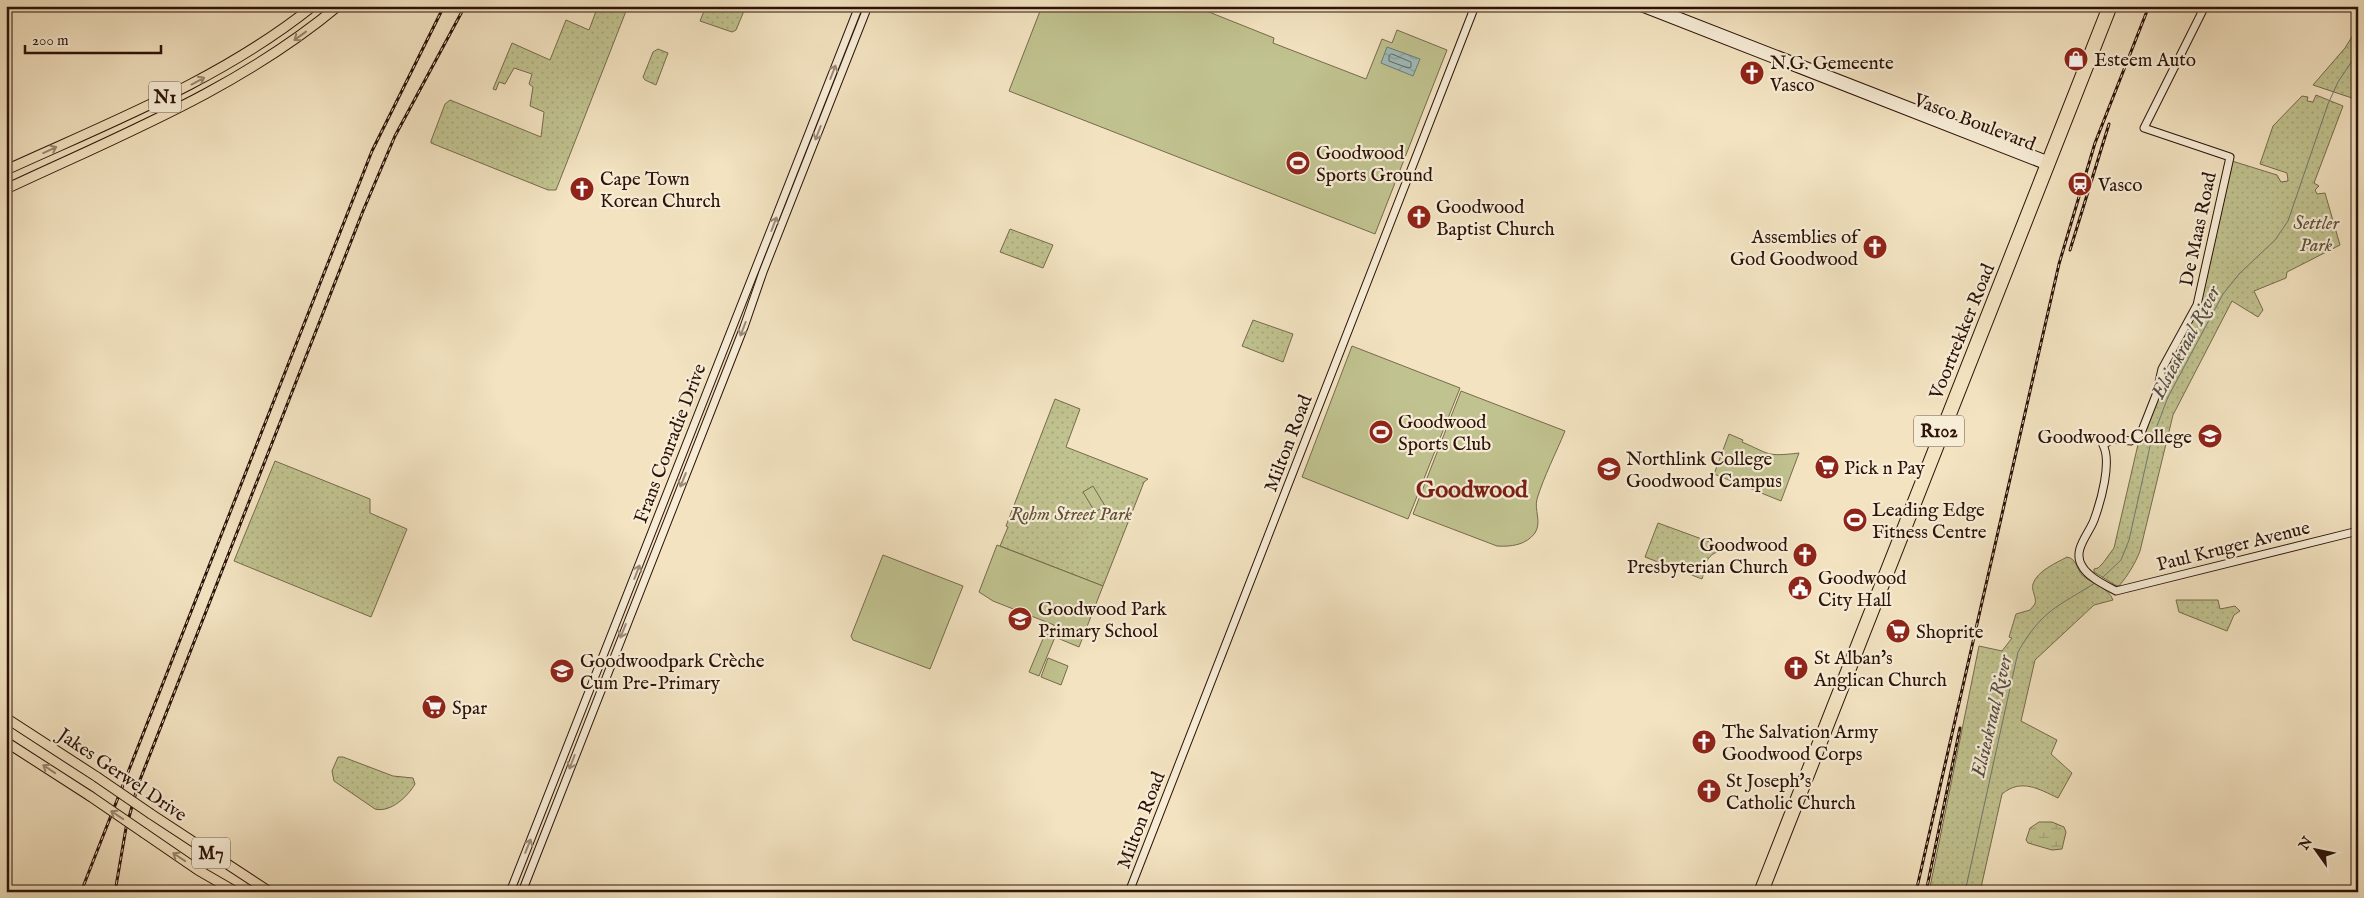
<svg xmlns="http://www.w3.org/2000/svg" width="2364" height="898" viewBox="0 0 2364 898" font-family="'IM FELL English',serif">
<style>
.grass{fill:url(#grass-dots);stroke:#766a4c}
.wetland{fill:url(#wetland-marsh);stroke:#766a4c}
.pitch{fill:#c0c28f;stroke:#766a4c}
.water{fill:url(#water-waves);stroke:#707873}
.lines{fill:none;stroke-linecap:round;stroke-linejoin:round}
.shore{stroke:#656762;stroke-width:1}
.stream{stroke:#707873;stroke-width:1}
.secondary-casing{stroke:#2c1208;stroke-width:9}
.primary-casing{stroke:#2c1208;stroke-width:10}
.highway-casing{stroke:#2c1208;stroke-width:11}
.secondary{stroke:#f7edd7;stroke-width:7}
.primary{stroke:#f3e3c1;stroke-width:8}
.highway{stroke:#f3e3c1;stroke-width:9}
.rail-casing{stroke:#2c1208;stroke-width:3}
.rail{stroke:#f7edd7;stroke-width:1;stroke-dasharray:4;stroke-linecap:butt}
.highway-bridge-casing{stroke:#2c1208;stroke-width:11;stroke-linecap:butt}
.highway-bridge{stroke:#f3e3c1;stroke-width:9}
.oneway{stroke:#99856e}
.oneway2{stroke:#9c8a7a}
.labels{text-anchor:middle;stroke-width:4.5;stroke-linejoin:round;paint-order:stroke}
.shield{fill:#f7edd7;stroke:#695446;stroke-width:1}
.shield-label{font-size:18px;font-weight:bold;fill:#2c1208}
.poi-label{font-size:19px;fill:#2c1208;stroke:#f7edd7;text-anchor:start}
.street-label{font-size:19px;fill:#2c1208;stroke:#f7edd7}
.park-label{font-size:19px;font-style:italic;fill:#605037;stroke:#f7edd7}
.water-label{font-size:20px;font-style:italic;fill:#544e47;stroke:#f7edd7}
.district-label{font-size:24px;font-weight:bold;fill:#7a1f14;stroke:#f7edd7}
</style>
<defs>
<pattern id="grass-dots" width="8" height="8" patternUnits="userSpaceOnUse" patternTransform="scale(1.25)"><rect width="8" height="8" fill="#c0c28f"/><path d="M2 2h.1M6 6h.1" fill="none" stroke="#a5a67a" stroke-width="1.8" stroke-linecap="round"/></pattern>
<pattern id="wetland-marsh" width="20" height="14" patternUnits="userSpaceOnUse" patternTransform="scale(1.25)"><rect width="20" height="14" fill="#c0c28f"/><path d="M1 5h8M5 5V1M11 12h8M15 12V8" fill="none" stroke="#a5a67a"/></pattern>
<pattern id="water-waves" width="16" height="10" patternUnits="userSpaceOnUse" patternTransform="scale(1.25)"><rect width="16" height="10" fill="#9ebcbb"/><path d="M0 5q4-4 8 0t8 0" fill="none" stroke="#88a19f"/></pattern>
</defs>
<rect width="100%" height="100%" fill="#f3e3c1"/>
<filter id="stains"><feTurbulence type="fractalNoise" baseFrequency=".004" numOctaves="4"/><feColorMatrix values="0 0 0 0 .2 0 0 0 0 .09 0 0 0 0 .02 0 0 0 .5 -.17"/></filter>
<radialGradient id="worn" r=".72"><stop offset=".6" stop-color="#630" stop-opacity="0"/><stop offset="1" stop-color="#630" stop-opacity=".3"/></radialGradient>
<!-- grass -->
<g class="grass">
<path d="M598 6H628L556 190H548L431 143V141L445 104 450 100 541 137 544 112 530 106 533 87 529 84 532 74 514 68 505 84 499 82 496 90 493 89 512 43 550 60 566 20 589 30Z"/>
<path d="M706 6H746L736 30 732 32 700 21Z"/>
<path d="M2358 27V100L2313 85 2345 48Z"/>
<path d="M658 49 668 53 656 85 645 80 643 77 653 52Z"/>
<path d="M2316 95 2343 106 2314 183 2319 186 2315 190 2317 194 2325 193 2340 245 2287 272 2286 278 2254 291 2263 310 2258 317 2232 301 2173 415 2140 551C2135 564 2128 575 2119 586L2115 585 2094 572V569L2098 568 2103 563 2114 548 2139 440 2162 375 2195 316 2232 161 2277 175 2281 182 2288 181 2287 173 2260 164 2273 126 2302 96 2308 97 2307 101 2313 102Z"/>
<path d="M1010 229 1053 245 1043 268 1000 252Z"/>
<path d="M1253 320 1293 334 1283 362 1242 346Z"/>
<path d="M1055 399 1080 409 1066 447 1148 479 1144 482 1103 586 1000 546 1008 527 1006 526Z"/>
<path d="M275 461 370 499V513L407 529 371 617 234 561Z"/>
<path d="M1658 523 1721 546 1720 551C1704 556 1707 565 1702 579L1645 557Z"/>
<path d="M2067 557C2077 559 2076 568 2082 575 2092 584 2108 587 2113 600L2094 605 2035 660 2021 721 2057 740 2051 754 2072 773 2058 798C2039 789 2021 778 2002 794L1980 892H1929L1979 646 2002 651 2012 638 2009 637 2016 614 2030 610 2035 604C2037 597 2031 591 2033 584 2037 571 2056 563 2067 557Z"/>
<path d="M2176 600H2218L2220 609 2235 606 2240 611 2234 615 2227 631 2179 612Z"/>
<path d="M338 757H343L393 776 413 778 415 784C408 796 391 813 375 809L334 781 332 771Z"/>
</g>
<!-- wetland -->
<path class="wetland" d="M2039 822H2052L2064 827 2066 832 2062 849 2052 850 2028 843 2026 840 2030 828Z"/>
<!-- pitch -->
<g class="pitch">
<path d="M1042 6H1194L1274 38 1273 43 1366 79 1382 39 1392 43 1397 30 1447 50 1375 234 1009 91Z"/>
<path d="M1352 346 1460 388 1408 519 1302 477Z"/>
<path d="M1461 391 1565 431C1556 453 1544 476 1537 499 1534 510 1542 522 1535 533 1526 545 1511 547 1497 546L1413 514Z"/>
<path d="M1729 434 1743 440 1742 442C1770 454 1766 457 1799 453L1781 501 1714 474Z"/>
<path d="M1093 486 1105 506 1095 512 1083 492Z"/>
<path d="M997 545 1103 586 1079 647 1055 637 1039 676 1029 672 1045 634 1050 635 1054 625 993 601 979 592Z"/>
<path d="M883 555 963 586 930 669 853 640 851 636Z"/>
<path d="M1048 658 1068 666 1061 685 1041 677Z"/>
</g>
<!-- water -->
<path class="water" d="M1387 47 1420 59 1413 76 1381 63Z"/>
<g class="lines">
<!-- shore -->
<path class="shore" d="M1392 54 1411 62V67L1408 68 1389 61V56Z"/>
<!-- stream -->
<g class="stream">
<path d="M2101 579 2121 560 2129 540 2151 442 2168 397 2223 294 2239 274 2275 240 2288 221 2328 104 2338 82 2358 52"/>
<path d="M1965 892 2018 652C2042 610 2057 607 2095 583"/>
</g>
<defs>
<g id="secondary">
<path d="M1637 6 2049 167"/>
<path d="M1653 6 2051 161"/>
<path d="M2205 6 2144 128 2230 157 2197 305 2162 369 2156 395 2141 433 2131 441 2113 439 2103 445C2112 462 2101 501 2094 520 2089 534 2072 550 2082 566 2088 577 2105 585 2116 591L2358 531"/>
<path d="M510 892 859 6"/>
<path d="M522 892 744 327 763 272 868 6"/>
<path d="M1129 892 1475 6"/>
</g>
<g id="primary">
<path d="M1758 892 2107 6"/>
<path d="M1764 892 2113 6"/>
</g>
<g id="highway">
<path d="M6 170C111 122 222 79 313 6"/>
<path d="M6 189C121 135 240 88 338 6"/>
<path d="M6 718 97 777"/>
<path d="M6 742 90 796"/>
<path d="M151 814 270 892"/>
<path d="M144 833 198 870 236 892"/>
</g>
</defs>
<!-- secondary casing -->
<use href="#secondary" class="secondary-casing"/>
<!-- primary casing -->
<use href="#primary" class="primary-casing"/>
<!-- highway casing -->
<use href="#highway" class="highway-casing"/>
<!-- secondary -->
<use href="#secondary" class="secondary"/>
<!-- primary -->
<use href="#primary" class="primary"/>
<!-- highway -->
<use href="#highway" class="highway"/>
<defs>
<g id="rail">
<path d="M2070 250 2109 124"/>
<path d="M81 892 372 151 444 6"/>
<path d="M115 892 126 828 138 785 363 211 395 136 465 6"/>
<path d="M1916 892 2059 264 2095 143 2149 6"/>
<path d="M1926 892 1960 728"/>
</g>
</defs>
<!-- rail casing -->
<use href="#rail" class="rail-casing"/>
<!-- rail -->
<use href="#rail" class="rail"/>
<defs>
<g id="highway-bridge">
<path d="M97 777 151 814"/>
<path d="M90 796 144 833"/>
</g>
</defs>
<!-- highway-bridge casing -->
<use href="#highway-bridge" class="highway-bridge-casing"/>
<!-- highway-bridge -->
<use href="#highway-bridge" class="highway-bridge"/>
</g>
<!-- one-way arrows -->
<defs><path id="oneway-shaft" d="M-6 0H5M1.5-3L5.5 0L1.5 3" fill="none" stroke-width="1.6" stroke-linecap="round" stroke-linejoin="round" transform="scale(1.25)"/></defs>
<g class="oneway">
<use href="#oneway-shaft" transform="translate(300 36) rotate(144)"/>
<use href="#oneway-shaft" transform="translate(198 81) rotate(-28)"/>
<use href="#oneway-shaft" transform="translate(50 150) rotate(-25)"/>
<use href="#oneway-shaft" transform="translate(49 769) rotate(-146)"/>
<use href="#oneway-shaft" transform="translate(117 815) rotate(-146)"/>
<use href="#oneway-shaft" transform="translate(179 857) rotate(-146)"/>
</g>
<g class="oneway2">
<use href="#oneway-shaft" transform="translate(833 72) rotate(-69)"/>
<use href="#oneway-shaft" transform="translate(818 133) rotate(111)"/>
<use href="#oneway-shaft" transform="translate(774 224) rotate(-69)"/>
<use href="#oneway-shaft" transform="translate(743 329) rotate(111)"/>
<use href="#oneway-shaft" transform="translate(683 480) rotate(112)"/>
<use href="#oneway-shaft" transform="translate(637 572) rotate(-69)"/>
<use href="#oneway-shaft" transform="translate(623 631) rotate(112)"/>
<use href="#oneway-shaft" transform="translate(572 762) rotate(111)"/>
<use href="#oneway-shaft" transform="translate(528 846) rotate(-68)"/>
</g>
<!-- icons -->
<defs>
<symbol id="shop-disc" viewBox="-11 -11 22 22"><circle r="9.5" fill="#8f2418" stroke="#f7edd7"/><path d="M-5-2.5h2.3a2.7 3.5 0 0 1 5.4 0H5L5.5 6h-11ZM-1.5-2.5h3a1.5 2.3 0 0 0-3 0Z" fill="#fff"/></symbol>
<symbol id="church-disc" viewBox="-11 -11 22 22"><circle r="9.5" fill="#8f2418" stroke="#f7edd7"/><path d="M-1.2-6h2.4v3.5h3.3v2.4h-3.3V6h-2.4V-.1h-3.3v-2.4h3.3Z" fill="#fff"/></symbol>
<symbol id="stadium-disc" viewBox="-11 -11 22 22"><circle r="9.5" fill="#8f2418" stroke="#f7edd7"/><path d="M0-5a6.5 5 0 1 0 0 10a6.5 5 0 1 0 0-10ZM-3.5-1.8h7v3.6h-7Z" fill="#fff"/></symbol>
<symbol id="station-disc" viewBox="-11 -11 22 22"><circle r="9.5" fill="#8f2418" stroke="#f7edd7"/><path d="M-3-6H3Q5-6 5-4V2Q5 4 3 4L4.5 6H3L1.5 4h-3L-3 6H-4.5L-3 4Q-5 4-5 2V-4Q-5-6-3-6ZM-3.5-4v3h7v-3ZM-3.5 1v1.5H-2V1ZM2 1v1.5H3.5V1Z" fill="#fff"/></symbol>
<symbol id="university-disc" viewBox="-11 -11 22 22"><circle r="9.5" fill="#8f2418" stroke="#f7edd7"/><path d="M0-5L7-2L0 1L-7-2ZM-4 1L0 2.5L4 1V4Q0 6-4 4Z" fill="#fff"/></symbol>
<symbol id="supermarket-disc" viewBox="-11 -11 22 22"><circle r="9.5" fill="#8f2418" stroke="#f7edd7"/><path d="M-6-5.5h2.5l.6 2H6L4.5 2H-2.5L-4.4-4H-6ZM-1.5 3.2a1.3 1.3 0 1 0 .1 0ZM3 3.2a1.3 1.3 0 1 0 .1 0Z" fill="#fff"/></symbol>
<symbol id="civic-disc" viewBox="-11 -11 22 22"><circle r="9.5" fill="#8f2418" stroke="#f7edd7"/><path d="M-.6-6.5H3V-4.5H.6V-3L4-1V1h2V6H-6V1h2V-1L-.6-3ZM-1.2 2.5V6h2.4V2.5Z" fill="#fff"/></symbol>
<symbol id="school-disc" viewBox="-11 -11 22 22"><circle r="9.5" fill="#8f2418" stroke="#f7edd7"/><path d="M0-5L7-2L0 1L-7-2ZM-4 1L0 2.5L4 1V4Q0 6-4 4Z" fill="#fff"/></symbol>
</defs>
<g fill-rule="evenodd">
<use href="#shop-disc" x="2062" y="45" width="28" height="28"/>
<use href="#church-disc" x="1738" y="59" width="28" height="28"/>
<use href="#stadium-disc" x="1284" y="149" width="28" height="28"/>
<use href="#station-disc" x="2066" y="170" width="28" height="28"/>
<use href="#church-disc" x="568" y="175" width="28" height="28"/>
<use href="#church-disc" x="1405" y="203" width="28" height="28"/>
<use href="#church-disc" x="1861" y="233" width="28" height="28"/>
<use href="#stadium-disc" x="1367" y="418" width="28" height="28"/>
<use href="#university-disc" x="2196" y="422" width="28" height="28"/>
<use href="#supermarket-disc" x="1813" y="453" width="28" height="28"/>
<use href="#university-disc" x="1595" y="455" width="28" height="28"/>
<use href="#stadium-disc" x="1841" y="506" width="28" height="28"/>
<use href="#church-disc" x="1791" y="541" width="28" height="28"/>
<use href="#civic-disc" x="1786" y="574" width="28" height="28"/>
<use href="#school-disc" x="1006" y="605" width="28" height="28"/>
<use href="#supermarket-disc" x="1884" y="617" width="28" height="28"/>
<use href="#church-disc" x="1782" y="654" width="28" height="28"/>
<use href="#school-disc" x="548" y="657" width="28" height="28"/>
<use href="#supermarket-disc" x="420" y="693" width="28" height="28"/>
<use href="#church-disc" x="1690" y="728" width="28" height="28"/>
<use href="#church-disc" x="1695" y="777" width="28" height="28"/>
</g>
<g class="labels">
<!-- shield labels -->
<g class="shield">
<rect x="149" y="81.5" width="32" height="31" rx="4"/>
<rect x="1914" y="415.5" width="50" height="31" rx="4"/>
<rect x="192" y="837.5" width="38" height="31" rx="4"/>
</g>
<g class="shield-label">
<text x="165" y="103">N1</text>
<text x="1939" y="437">R102</text>
<text x="211" y="859">M7</text>
</g>
<!-- poi labels -->
<g class="poi-label">
<text x="2094" y="66">Esteem Auto</text>
<text x="1770" y="69">N.G. Gemeente<tspan x="1770" dy="22">Vasco</tspan></text>
<text x="1316" y="159">Goodwood<tspan x="1316" dy="22">Sports Ground</tspan></text>
<text x="600" y="185">Cape Town<tspan x="600" dy="22">Korean Church</tspan></text>
<text x="2098" y="191">Vasco</text>
<text x="1436" y="213">Goodwood<tspan x="1436" dy="22">Baptist Church</tspan></text>
<text x="1858" y="243" text-anchor="end">Assemblies of<tspan x="1858" dy="22">God Goodwood</tspan></text>
<text x="1398" y="428">Goodwood<tspan x="1398" dy="22">Sports Club</tspan></text>
<text x="2192" y="443" text-anchor="end">Goodwood College</text>
<text x="1626" y="465">Northlink College<tspan x="1626" dy="22">Goodwood Campus</tspan></text>
<text x="1844" y="474">Pick n Pay</text>
<text x="1872" y="516">Leading Edge<tspan x="1872" dy="22">Fitness Centre</tspan></text>
<text x="1788" y="551" text-anchor="end">Goodwood<tspan x="1788" dy="22">Presbyterian Church</tspan></text>
<text x="1818" y="584">Goodwood<tspan x="1818" dy="22">City Hall</tspan></text>
<text x="1038" y="615">Goodwood Park<tspan x="1038" dy="22">Primary School</tspan></text>
<text x="1916" y="638">Shoprite</text>
<text x="1814" y="664">St Alban's<tspan x="1814" dy="22">Anglican Church</tspan></text>
<text x="580" y="667">Goodwoodpark Crèche<tspan x="580" dy="22">Cum Pre-Primary</tspan></text>
<text x="452" y="714">Spar</text>
<text x="1722" y="738">The Salvation Army<tspan x="1722" dy="22">Goodwood Corps</tspan></text>
<text x="1726" y="787">St Joseph's<tspan x="1726" dy="22">Catholic Church</tspan></text>
</g>
<!-- street labels -->
<g class="street-label">
<text transform="translate(1975 121) rotate(21)" y="7">Vasco Boulevard</text>
<text transform="translate(2197 229) rotate(-78)" y="7">De Maas Road</text>
<text transform="translate(1961 331) rotate(-68)" y="7">Voortrekker Road</text>
<text transform="translate(669 443) rotate(-69)" y="7">Frans Conradie Drive</text>
<text transform="translate(1287 443) rotate(-69)" y="7">Milton Road</text>
<text transform="translate(2233 545) rotate(-14)" y="7">Paul Kruger Avenue</text>
<text transform="translate(123 774) rotate(34)" y="7">Jakes Gerwel Drive</text>
<text transform="translate(1140 820) rotate(-69)" y="7">Milton Road</text>
</g>
<!-- park labels -->
<g class="park-label">
<text x="2316" y="229">Settler<tspan x="2316" dy="22">Park</tspan></text>
<text x="1071" y="520">Rohm Street Park</text>
</g>
<!-- water labels -->
<g class="water-label">
<text transform="translate(2185 342) rotate(-62)" y="7">Elsieskraal River</text>
<text transform="translate(1991 716) rotate(-77)" y="7">Elsieskraal River</text>
</g>
<!-- district labels -->
<g class="district-label">
<text x="1472" y="497">Goodwood</text>
</g>
</g>
<!-- margin -->
<rect width="2364" height="898" fill="none" stroke="#f3e3c1" stroke-width="25"/>
<rect x="8" y="8" width="2349" height="883" fill="none" stroke="#2c1208" stroke-width="2.5"/>
<rect x="12" y="12" width="2339" height="873" fill="none" stroke="#2c1208"/>
<!-- north arrow -->
<g transform="translate(2316 850) rotate(303)" stroke="#f7edd7" stroke-width="4" paint-order="stroke">
<path d="M0-4L9 19L0 12L-9 19Z" fill="#2c1208"/>
<text y="-8" font-size="14" font-weight="bold" text-anchor="middle" fill="#2c1208">N</text>
</g>
<!-- scale -->
<path d="M25 45v8h136v-8" fill="none" stroke="#2c1208" stroke-width="2.5"/>
<text x="32" y="45" font-size="15" fill="#2c1208" stroke="#f7edd7" stroke-width="4" paint-order="stroke">200 m</text>
<rect width="100%" height="100%" filter="url(#stains)"/>
<rect width="100%" height="100%" fill="url(#worn)"/>
</svg>
